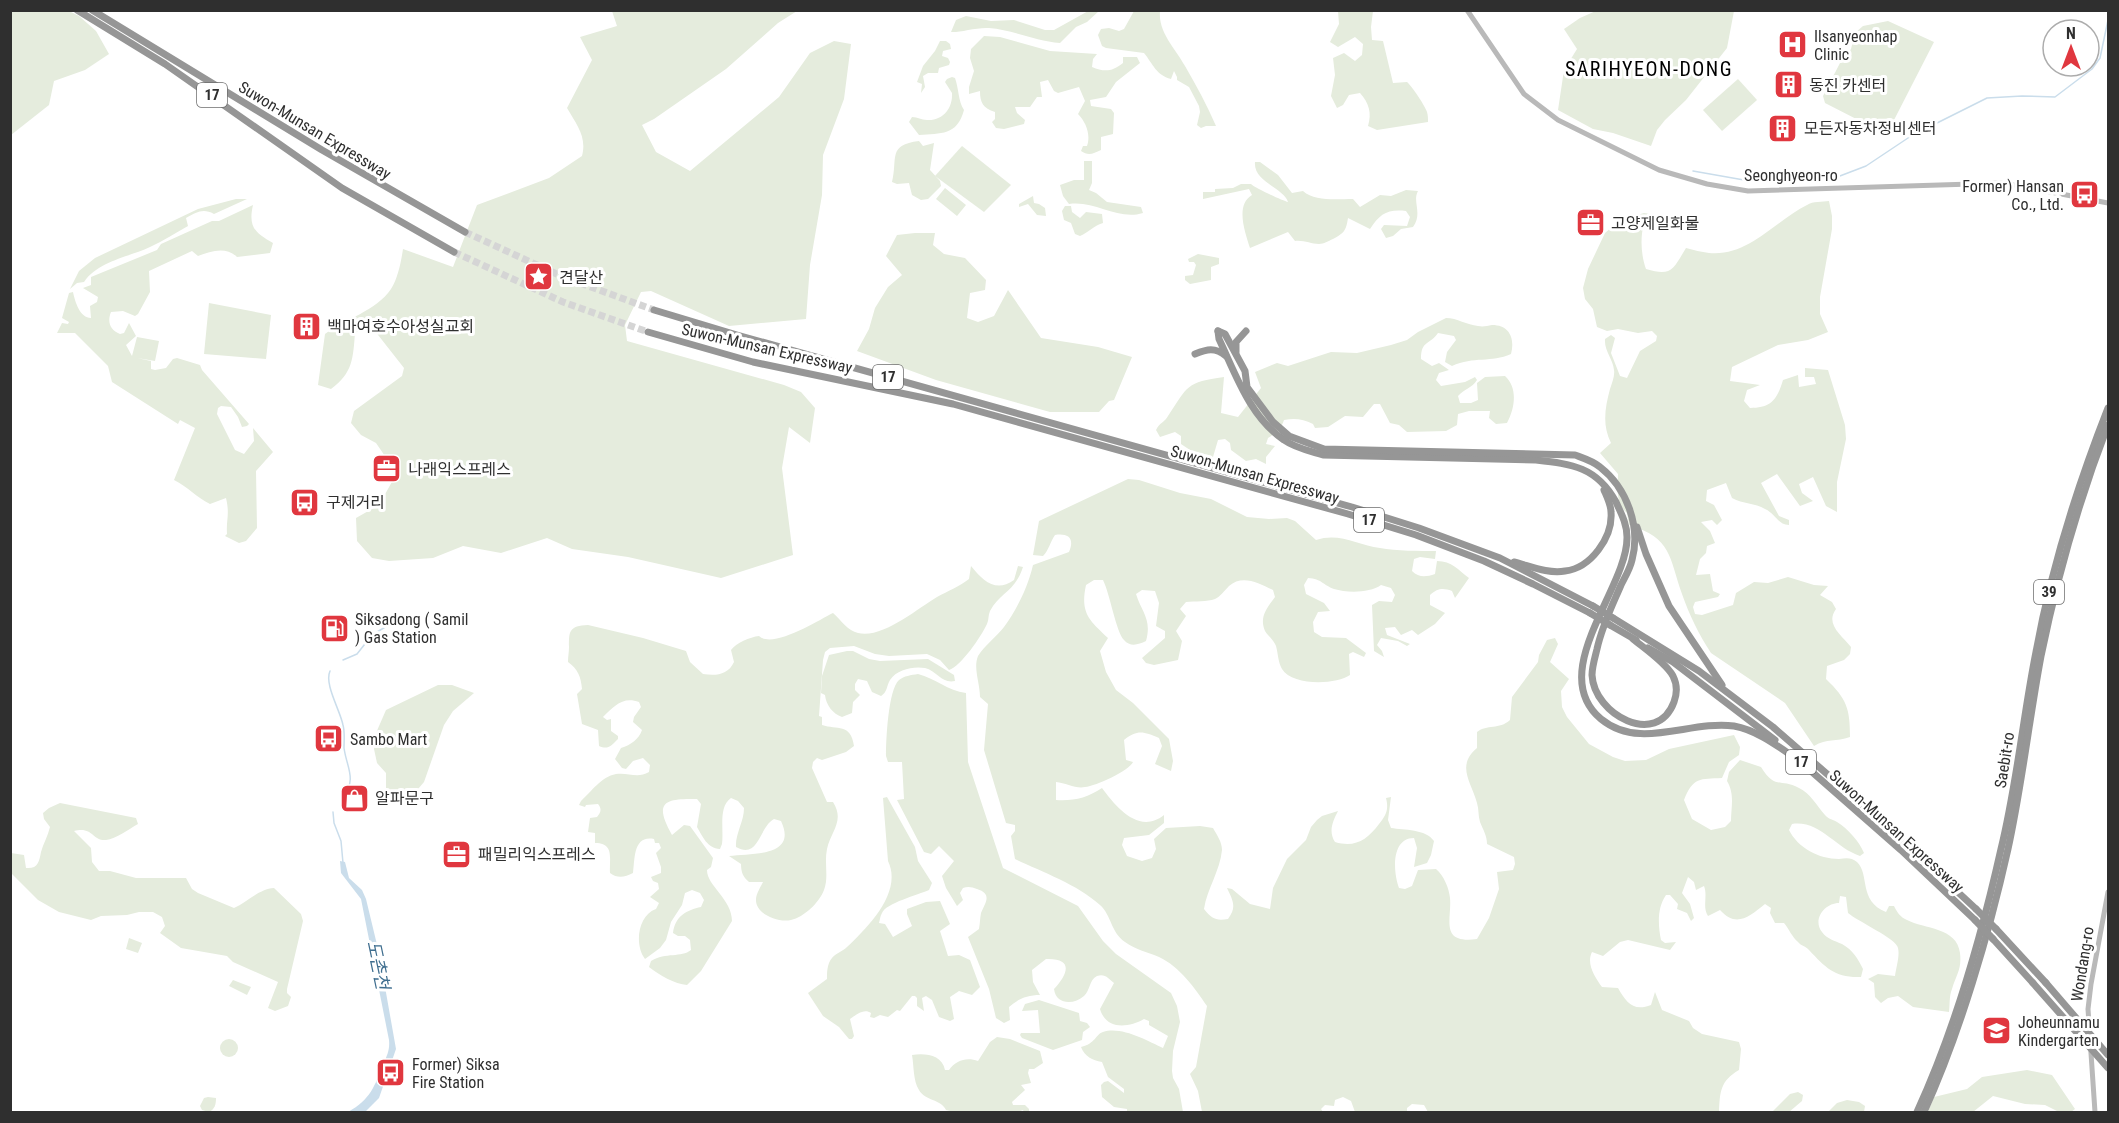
<svg xmlns="http://www.w3.org/2000/svg" width="2119" height="1123" viewBox="0 0 2119 1123" font-family="'Roboto Condensed','Noto Sans KR',sans-serif">
<style>
.green{fill:#e5ecdd}
.water{fill:#caddeb}
.lines{fill:none;stroke-linecap:round;stroke-linejoin:round}
.stream{stroke:#caddeb;stroke-width:1.5}
.highway-tunnel{stroke:#d5d5d5;stroke-width:7;stroke-dasharray:7 3.5;stroke-linecap:butt}
.secondary{stroke:#b9b9b9;stroke-width:5}
.highway{stroke:#969696;stroke-width:7}
.highway-bridge{stroke:#969696;stroke-width:7}
.labels{text-anchor:middle;stroke-width:6;stroke-linejoin:round;paint-order:stroke}
.shield{fill:#fff;stroke:#6d6d6d;stroke-width:1.5}
.shield-label{font-size:15px;font-weight:bold;fill:#2f2f2f}
.poi-label{font-size:16px;fill:#2f2f2f;stroke:#fff;text-anchor:start}
.street-label{font-size:16px;fill:#2f2f2f;stroke:#fff}
.water-label{font-size:18px;font-style:italic;fill:#3f6e8f;stroke:#fff}
.quarter-label{font-size:20px;letter-spacing:1.5px;fill:#000;stroke:#fff}
</style>
<rect width="100%" height="100%" fill="#fff"/>
<!-- green -->
<g class="green">
<path d="M11 10 69 11 79 16 96 31 109 54 85 70 54 81 49 105 11 135Z"/>
<path d="M1090 10 1099 11 1087 22 1076 27 1060 43C1036 41 1013 30 989 28 977 27 958 33 951 32L956 20 966 16 991 21 1014 20 1045 30H1054Z"/>
<path d="M1598 10 1734 11 1727 48 1686 100 1665 120 1657 130 1651 146 1613 133 1593 129 1558 110 1564 70 1577 49 1564 29 1580 18Z"/>
<path d="M612 11H797L778 23 726 69 654 119 642 125 656 152 690 171 779 97 810 53 834 41 851 44 844 99 823 155 822 195 810 265 806 319 729 326 651 291 641 292 625 325 627 341 784 385 801 392 815 408 810 443 789 427 782 468 793 555 721 578 628 557 572 549 547 538 501 553 463 546 433 558 389 561 372 558 357 541 356 518 379 505 393 480 389 462 376 443 361 435 351 423 354 411 402 376 404 368 371 326 355 333C353 358 353 373 331 389L318 385 325 334C345 319 376 311 391 289 398 278 401 262 403 249L453 267 477 205 549 178 582 156C587 137 577 125 567 108L592 60 580 37 617 26Z"/>
<path d="M1134 11H1160C1158 32 1175 48 1185 66 1196 85 1207 105 1216 126H1206L1201 128 1197 125 1200 112 1199 106 1189 87 1177 80V77L1174 71 1171 79C1156 75 1153 64 1144 53L1106 48 1102 46 1098 35 1101 29 1109 28 1119 31 1124 29Z"/>
<path d="M1338 11H1373L1371 27 1372 40 1383 41 1393 83 1407 82C1411 85 1426 107 1427 112 1428 115 1428 119 1428 122L1377 130 1368 126C1372 113 1369 103 1360 93L1349 95 1343 105 1337 108 1331 96 1335 75 1333 58 1344 53 1355 61 1362 55 1363 44 1355 37 1338 47 1330 42 1339 24Z"/>
<path d="M1888 21 1934 42 1894 120 1868 125 1825 103 1823 96 1840 63 1851 49 1855 33 1863 26Z"/>
<path d="M984 36 1000 37 1050 51 1097 54 1093 59 1092 67C1104 72 1112 72 1123 63V57H1137L1140 63 1116 82 1106 97 1090 100 1091 106 1111 109 1114 113 1113 134 1101 137V150C1093 154 1088 156 1081 151L1083 146H1087C1091 135 1086 122 1078 114L1085 101 1079 87 1058 93 1054 91 1048 80 1040 82 1042 97H1037L1030 107H1015L1017 113 1025 120 1024 124 1004 129 996 128 992 122 995 119V112C983 108 980 103 980 91L969 94V87L974 71 970 58 971 49Z"/>
<path d="M940 41H946L950 44 951 49 943 51 942 56 948 58 950 62 949 65 939 68 938 73H928L923 76 925 87 921 93 922 84 917 82 923 66 935 51Z"/>
<path d="M952 77 955 78C959 89 958 101 964 110 957 136 941 133 919 135L909 122 912 117C918 117 921 120 927 120 943 121 953 108 952 93L945 82 947 79Z"/>
<path d="M1738 79 1757 100 1722 131 1703 110Z"/>
<path d="M919 141 923 146 934 143 930 170 940 181 941 186 928 199 921 200 912 195 909 183 897 184 892 182C898 158 887 145 919 141Z"/>
<path d="M962 146 1011 185 984 212 935 176Z"/>
<path d="M1084 161H1092V183L1089 190 1096 193 1107 202 1141 207 1143 213C1118 221 1095 200 1069 204L1063 196 1060 185 1074 180H1084Z"/>
<path d="M1255 162H1260L1278 175 1292 193 1303 191C1315 202 1338 199 1353 199L1360 207 1380 195 1391 196 1406 190 1418 191C1412 202 1423 213 1413 227L1401 229 1393 236 1386 238 1381 229 1384 225 1407 226 1410 217 1406 211C1387 209 1380 214 1370 229L1348 218C1346 231 1344 233 1333 239 1328 241 1324 244 1319 244 1311 244 1304 240 1295 241L1288 232 1250 248C1245 232 1235 205 1252 195L1249 189 1203 199V192H1215V189L1233 188 1241 184H1251C1255 188 1283 201 1288 202 1284 188 1253 182 1255 162Z"/>
<path d="M945 188 966 205 957 216 936 199Z"/>
<path d="M1033 196 1034 203 1039 204 1045 208 1046 216 1037 215 1028 204 1019 207V204Z"/>
<path d="M236 199H247L214 214C203 208 197 212 186 218L188 226C175 233 163 241 150 247 129 257 98 261 84 282L77 283 70 289 79 271 95 258 198 209Z"/>
<path d="M1829 201 1832 216V229L1820 297V314L1828 332 1808 340 1778 345 1732 367 1730 381 1760 385 1747 390 1744 401 1750 408C1771 408 1777 400 1783 380L1798 375 1799 387 1816 384 1814 377H1805V368L1828 370 1845 425 1846 439 1837 482V512L1826 506 1813 477 1799 484 1802 493 1813 501 1800 506 1777 474 1761 483 1779 516 1789 520V525C1777 524 1776 514 1765 509 1755 503 1743 504 1732 498L1726 483 1707 490 1706 501 1714 505 1722 520 1717 525 1712 520 1701 522 1710 531 1715 543 1707 546 1706 553 1700 559 1696 575 1710 574 1713 591 1720 594 1718 597 1695 602 1693 607 1695 614 1702 615 1733 605 1736 593 1754 582 1768 583 1788 577 1814 585 1828 586 1820 595 1832 602 1836 609C1825 624 1841 635 1851 647L1850 654 1844 660 1827 666 1826 679C1847 699 1850 709 1850 737 1836 742 1827 738 1814 746L1785 703 1711 653C1699 635 1689 614 1682 594 1669 557 1672 538 1629 525L1627 513C1615 503 1618 488 1618 474L1600 453 1611 443C1602 425 1605 408 1610 389 1612 383 1615 376 1614 370 1613 359 1604 351 1605 339L1611 335 1615 338 1611 353 1620 376 1627 378 1640 351 1656 341 1657 336 1652 331 1638 333 1618 329 1607 331 1597 327 1593 309 1585 299 1583 288 1588 269 1605 233 1620 220 1644 213 1651 214 1665 225 1662 233 1651 222 1644 223C1640 238 1641 255 1646 269 1672 277 1673 269 1686 248 1694 250 1701 252 1709 253 1748 257 1775 221 1807 205 1813 201 1822 202 1829 201Z"/>
<path d="M253 205C248 227 255 233 273 243L270 253 237 257C226 246 211 251 198 256L192 251 149 271 150 292 138 314 135 316 123 311 111 312C107 322 110 330 120 334L124 333 129 323 136 336 126 345 132 356 137 337 159 341 155 361 137 358 151 361V369L155 370 166 368 173 359 177 358 200 365 202 370 249 424 247 426 242 427 238 417 231 407 221 406 218 408 217 414 235 450 244 454 254 441 253 428 273 452 256 471 257 528 246 541 239 543 225 536 227 534C226 519 230 515 226 498L210 504C196 497 188 487 174 480L195 428 180 420 178 424 112 382 108 366 75 333H57L62 323 68 324 69 322 62 318 69 293 73 292C75 302 80 318 91 318L90 306 97 302 98 297 83 288 91 285V277L157 250 161 244 212 221H219Z"/>
<path d="M1065 206H1071L1072 212 1080 218 1086 212 1102 214 1103 223C1093 226 1089 232 1080 236L1075 234 1071 223 1064 220 1062 211Z"/>
<path d="M915 233H935L933 245 944 254 965 258 986 280 985 290 970 293 967 318 978 322 994 316 1008 290 1041 338 1098 347 1132 357 1114 400 1109 401 1099 412H1050L936 380 857 351 869 329 875 308 888 287 902 275 886 256 897 235Z"/>
<path d="M1198 254 1219 258V264L1211 267V280L1190 284 1185 280V276L1193 275 1196 265 1194 262H1189L1188 259Z"/>
<path d="M209 303 271 315 266 359 204 354Z"/>
<path d="M1446 318C1457 318 1467 325 1478 326 1483 327 1487 326 1492 325 1510 325 1515 339 1511 354 1491 363 1474 356 1452 366L1445 362 1447 352 1456 340 1454 336 1438 333C1430 345 1421 340 1421 359L1432 366 1439 363 1449 370 1439 373 1436 380 1441 386 1465 382 1475 377 1477 380C1472 388 1464 389 1458 396L1460 403H1471L1478 400 1477 383 1485 377 1505 376C1518 388 1515 408 1507 423L1496 424 1489 418 1490 411H1469L1458 414 1457 425 1446 431 1407 432 1399 425 1390 423 1380 404H1374L1363 417 1345 416 1328 427 1315 428 1313 424C1303 419 1295 418 1284 420 1281 429 1276 433 1268 438L1266 444 1275 446 1266 457V464L1256 459 1246 461 1231 450 1230 443 1225 439 1218 440 1213 457 1190 450 1181 444V436L1175 432 1160 437 1156 430C1159 423 1165 422 1168 416 1188 386 1186 382 1224 377L1221 413 1238 417 1261 388 1255 372 1277 363 1288 366 1331 352 1357 353 1391 345 1407 340 1418 332Z"/>
<path d="M1128 479 1139 480 1180 493 1211 499 1247 517 1269 519 1287 518 1295 521 1316 540C1339 532 1358 545 1380 548 1396 551 1420 551 1436 551L1435 559 1420 557 1414 559 1412 571C1419 578 1426 577 1435 574L1437 561C1452 561 1458 570 1469 578L1455 598 1452 591C1443 588 1438 588 1430 595V605L1445 613 1435 624 1418 635 1412 630 1401 635 1395 627 1385 628 1387 635 1410 644 1407 646 1398 641 1381 638 1377 645 1382 651 1384 657 1374 651 1372 605 1379 601 1392 602 1395 595 1391 588 1381 585C1370 593 1347 593 1334 589 1323 585 1322 579 1308 578L1304 585 1306 594 1324 603 1330 611 1318 612 1313 622 1314 632 1322 637 1346 638 1366 653 1364 657 1353 652 1349 654 1350 675C1336 685 1292 686 1282 669 1278 662 1278 653 1276 646 1274 640 1268 636 1265 631 1259 617 1267 608 1275 597L1273 590C1259 583 1242 574 1229 586 1225 590 1220 597 1215 599 1207 602 1195 601 1186 602L1180 609 1186 616 1176 631 1182 641 1178 660 1154 665 1146 663 1142 658 1165 638V631L1156 626 1159 603 1155 591 1142 590 1136 594C1142 613 1152 619 1146 641 1138 645 1130 647 1124 640 1116 632 1110 594 1103 580H1094L1086 585C1080 613 1089 620 1108 638L1100 651 1106 672 1116 690 1133 703 1169 739 1173 761 1171 771 1155 764 1162 746 1159 738C1144 732 1138 729 1124 740L1126 760 1133 762C1129 771 1096 786 1085 787 1076 789 1066 783 1056 782V800C1074 801 1087 798 1102 788 1116 807 1139 835 1164 815V823L1149 835 1124 838 1122 845 1127 856 1142 861 1152 858 1156 849 1154 839 1166 828 1200 826 1213 828C1217 835 1222 842 1222 850 1220 871 1207 889 1204 909 1212 919 1216 921 1228 919 1237 907 1233 901 1227 888L1232 889 1250 904 1270 909 1273 888 1287 859 1306 840 1311 827 1317 820 1322 816 1338 811C1333 821 1328 831 1335 842 1355 848 1367 840 1379 824 1386 815 1389 810 1386 798L1391 797 1388 820 1391 828C1404 830 1426 829 1434 841L1431 855 1427 863 1414 867 1417 848 1414 838C1391 838 1393 872 1399 888L1405 889 1412 886 1418 870 1436 869C1444 876 1449 888 1450 898 1452 919 1439 944 1477 939L1489 918 1499 889 1497 872 1513 870 1515 864 1514 857 1487 844C1487 835 1483 830 1480 822 1478 816 1479 809 1477 803 1471 781 1456 766 1477 748V732C1487 724 1499 730 1510 720L1512 697 1538 662 1539 655 1547 640 1555 638 1558 644 1550 662 1569 679 1561 691 1562 707 1567 717 1589 744 1613 757 1625 761 1646 760 1669 749 1734 735 1740 747 1739 755 1729 762 1722 778C1700 779 1693 777 1684 800L1692 819 1711 830 1725 827 1731 821C1731 806 1735 795 1727 781L1729 772 1740 760 1761 767C1775 790 1780 778 1799 788 1810 793 1817 806 1825 815 1828 819 1832 819 1837 822 1848 829 1859 841 1864 853L1860 856C1835 848 1820 820 1792 824L1789 830C1798 848 1819 859 1839 859 1846 858 1851 857 1857 862 1870 874 1858 901 1886 912L1889 906H1894C1897 912 1900 917 1907 920 1924 929 1957 927 1960 953 1962 970 1956 975 1952 989 1949 996 1950 1005 1949 1012L1913 1007 1898 996 1888 998 1881 1003 1875 997 1874 983 1868 979 1878 974 1895 976C1896 968 1900 956 1898 948 1897 939 1857 921 1848 913L1846 897 1840 896 1839 903C1825 903 1812 919 1822 932 1827 939 1835 941 1842 944 1853 950 1858 959 1863 969L1861 977C1835 978 1826 968 1809 950 1806 946 1801 946 1798 942 1792 937 1789 929 1784 923H1775L1770 913 1771 908 1765 904C1749 917 1736 928 1720 910L1708 916C1702 907 1708 896 1704 886L1696 890 1694 882 1688 877 1682 893 1690 904 1694 918 1691 921 1687 913 1677 909 1678 904 1670 895H1666C1657 908 1658 925 1661 940L1665 943 1676 942 1670 950 1628 940 1620 942 1603 956 1592 952C1586 964 1595 977 1602 987L1618 988C1626 1002 1633 1012 1651 1005L1655 992 1662 1010 1689 1021 1693 1028 1702 1034 1739 1042 1741 1049 1739 1070C1720 1081 1720 1092 1719 1112H1428L1424 1105 1412 1104 1407 1108V1112H1355L1351 1101 1343 1097 1335 1100 1334 1106 1325 1105 1321 1109 1323 1112H1202L1198 1091 1190 1074 1196 1067 1207 1006C1194 987 1180 967 1159 957 1148 952 1136 950 1125 942 1110 931 1112 916 1100 905 1077 884 1042 872 1015 859L1011 836 1015 831V825L1006 823 984 750 988 704 980 697C980 683 973 668 978 656 985 645 996 637 1004 627 1017 609 1028 587 1033 565L1069 552C1075 538 1068 533 1055 535 1050 542 1049 550 1043 556L1033 555 1039 521Z"/>
<path d="M971 566C983 581 996 593 1014 580L1018 566 1023 567C1015 592 1000 592 990 611 988 615 989 620 987 624 981 637 961 666 949 670L940 660 927 654 889 656 875 654 854 646 830 648 825 652 823 660 819 716 822 717V725C837 730 851 723 854 746L846 752 822 760 817 758 813 762 812 768 827 802H833C845 821 831 831 827 849 824 863 829 877 824 890 819 903 804 917 791 920 778 923 755 914 756 899 756 894 761 886 763 882H749C743 877 741 872 741 864L729 856C752 853 798 857 781 821L774 819C759 827 759 860 736 847 735 834 744 822 744 808L738 801 731 798C718 807 724 829 722 844L720 849C707 848 703 837 697 827L701 804 697 799C663 798 654 803 672 835L684 825 690 826 713 858 711 867 707 870C707 886 732 899 732 921L701 971 687 985C675 984 659 975 649 967L651 961C666 952 681 958 691 950L690 940 685 936H678L673 933C675 916 687 910 701 907L704 900 700 893 692 890 685 893 682 905 671 922 666 940 660 948 645 959C634 945 638 915 656 909L659 903 650 897 659 889 658 883 653 881 651 877 661 873V867L656 853 661 848 659 843H655L654 839C633 835 635 859 633 873 625 877 618 879 610 873 609 859 615 843 595 843V833L588 832 590 818 597 817C601 812 602 809 598 804L586 805 585 807 579 805 581 801C592 791 601 777 616 774 628 772 637 779 649 772L650 765 643 758 633 761 626 769 622 768 615 759 621 748C631 745 639 739 642 730L633 722 634 717 641 707 639 702C623 696 614 706 603 717L607 720 611 719V731L618 736V739C611 746 608 750 599 746L598 730 582 724 577 694 582 689C581 677 578 669 568 662 568 656 569 652 569 647 569 631 569 626 588 625L643 638 686 651 690 662 703 674C716 676 728 675 734 662L731 650C736 643 750 637 759 636 773 649 817 621 833 613 841 620 848 631 858 633 882 639 917 609 937 597 948 591 960 586 969 579Z"/>
<path d="M847 651H853L869 659 880 661 928 659 954 675 955 681C942 684 937 671 925 668 914 666 897 669 890 680 886 687 888 691 881 696L872 692 867 681 858 679 855 684V690L860 695 853 702 852 713 842 717C833 714 826 705 825 695L821 693 822 676 829 655Z"/>
<path d="M918 674C935 678 948 691 966 693L968 762 1003 868 1078 906 1103 941 1116 954 1171 993 1177 1006 1180 1022 1173 1051 1172 1071 1173 1078 1179 1089 1183 1112H1127V1109L1114 1107 1102 1097 1101 1085 1104 1082 1108 1081 1124 1093V1089L1108 1077 1102 1062C1092 1060 1085 1057 1081 1047 1095 1044 1096 1034 1103 1032 1122 1026 1147 1041 1163 1048L1168 1036 1149 1025V1021L1144 1019C1128 1028 1106 1030 1100 1009L1114 983C1109 979 1105 973 1097 976 1089 980 1090 991 1084 996 1074 1005 1056 1005 1054 989 1067 975 1075 958 1046 959L1032 970 1033 982 1040 995C1027 995 1018 999 1009 1007L1010 1020 1004 1023 996 1018 989 989 968 937 979 929C980 923 980 918 981 913 985 903 993 894 977 889 972 887 968 886 963 888L960 893 963 900 957 906 946 888 942 876 954 861 939 846 931 854 924 852 897 800 904 799 902 762H888L886 756C886 741 888 690 899 680 904 676 911 675 918 674Z"/>
<path d="M438 685H452L474 693 453 711 444 725 424 782 406 803 386 792V773L377 763 374 749 376 733 386 710Z"/>
<path d="M887 797 915 847 918 861 932 883 929 890C918 895 886 903 882 913 880 916 880 920 879 923L885 924 893 937 912 926 907 914V909L926 902 940 901 950 924 940 931 948 956 959 955 970 960 980 987 972 995 959 991 950 997 954 1019 950 1021 939 1017 932 1000 926 996 922 998 924 1011 917 1006V998L915 996H912L900 1011 897 1010 888 1017 880 1015 874 1018 870 1017 871 1013C864 1008 856 1015 850 1019L854 1036 852 1039H849L839 1027 823 1016 808 993 827 979C827 972 827 964 832 958 836 953 843 951 847 947 868 927 903 892 888 861L883 798Z"/>
<path d="M60 803 136 818 138 824C129 829 116 839 106 840 92 841 93 826 74 831L91 848 92 862 99 871H110L136 878H186L192 889 198 893 234 908C247 902 259 889 274 888L301 914 303 921 287 989V993L291 997 288 1006 275 1011 268 1008 278 982 233 962 227 956 181 948 160 933 165 926 162 917 153 912H139L127 915 101 916 91 920 59 912 38 900 11 873V853L24 855 26 868C38 869 39 862 41 852 43 844 48 836 50 827L44 819 43 813 49 808Z"/>
<path d="M129 938 142 943 138 953 126 949Z"/>
<path d="M233 980 251 987 247 995 229 986Z"/>
<path d="M1039 1000 1079 1013 1080 1021 1087 1023 1090 1027 1083 1032 1082 1040 1053 1050 1022 1038 1020 1035 1021 1033H1040L1038 1010 1022 1011 1025 1004Z"/>
<path d="M997 1037 1010 1039 1040 1051 1043 1063 1034 1069H1029L1028 1073 1031 1083 1021 1085 1025 1090 1012 1102 1013 1105H1025L1029 1109V1112H1024L1023 1110 1017 1112H955L946 1110C941 1099 925 1101 919 1090 913 1081 914 1066 912 1055 926 1053 942 1055 945 1070H949C956 1060 967 1057 978 1061L990 1042Z"/>
<circle cx="229" cy="1048" r="9"/>
<path d="M2027 1070 2052 1075 2075 1109 2071 1112H2059L2045 1105 2025 1104 1993 1096 1973 1112H1928L1934 1097 1967 1089 1982 1077Z"/>
<path d="M1798 1092 1803 1095 1802 1101 1789 1112H1772L1790 1094Z"/>
<path d="M208 1097 216 1098C216 1104 215 1109 209 1112L202 1110 200 1106 204 1098Z"/>
<path d="M1847 1100 1859 1102 1865 1106 1864 1112H1828L1837 1103Z"/>
</g>
<!-- water -->
<path class="water" d="M340 861 345 862 349 878 362 890 366 899 379 953 396 1049 379 1098 365 1112H348C371 1099 374 1087 384 1063 387 1055 390 1050 389 1040L361 899 341 873Z"/>
<g class="lines">
<!-- stream -->
<g class="stream">
<path d="M1693 171 1744 180 1832 179 1866 166 1911 136 1987 98 2022 96 2055 97 2092 69 2100 58 2108 20"/>
<path d="M343 660 357 654 372 635 392 623 396 619"/>
<path d="M330 671C324 684 340 710 343 725 345 732 344 741 344 748 347 769 357 778 343 798"/>
<path d="M333 812 334 823 341 841 343 863"/>
</g>
<!-- highway-tunnel -->
<g class="highway-tunnel">
<path d="M465 232 561 276 654 310"/>
<path d="M454 252 563 302 648 332"/>
</g>
<!-- secondary -->
<g class="secondary">
<path d="M1467 10 1524 94 1558 120 1659 170 1707 184 1748 191 2004 183 2108 203"/>
<path d="M2095 1112 2088 1009 2091 984 2108 892"/>
</g>
<!-- highway -->
<g class="highway">
<path d="M77 10 165 64 342 188 454 252"/>
<path d="M92 10 322 150 465 232"/>
<path d="M654 310 737 335 1352 507 1419 528 1500 558 1593 606"/>
<path d="M1218 331 1219 339C1236 375 1250 417 1284 440 1295 448 1310 451 1323 455L1536 460C1572 464 1597 467 1616 502 1621 513 1627 524 1627 537 1628 588 1545 672 1601 719 1640 751 1689 720 1734 726 1757 730 1779 747 1798 760"/>
<path d="M1218 331 1225 334 1245 371 1247 387 1273 422 1289 436 1324 449 1575 455C1583 458 1593 461 1600 467 1627 488 1641 527 1632 560 1630 569 1625 577 1621 585 1612 606 1602 626 1597 649 1595 657 1592 667 1592 675 1594 715 1657 748 1674 702 1677 694 1677 684 1673 676 1666 663 1644 648 1633 639"/>
<path d="M648 332 753 362 953 404 1348 514 1416 535 1484 561 1533 584 1590 613"/>
<path d="M1236 352V342L1246 331"/>
<path d="M1195 354C1207 349 1215 347 1226 356"/>
<path d="M1637 527 1646 554 1669 606 1722 685"/>
<path d="M1514 562C1530 566 1548 574 1565 571 1591 568 1613 537 1611 512 1611 505 1607 497 1604 490"/>
<path d="M1613 618 1699 671 1773 727 1888 827 1976 909"/>
<path d="M1610 625 1636 640"/>
<path d="M1648 648 1673 662 1775 740"/>
<path d="M1795 757 1901 850 1975 920"/>
<path d="M1996 929 2046 983"/>
<path d="M1993 939 2033 983"/>
<path d="M1917 1112C1955 1029 1981 938 2001 849 2017 784 2023 717 2036 652 2051 569 2077 487 2108 408"/>
<path d="M1924 1112C1960 1033 1989 934 2008 849 2022 785 2029 720 2041 656 2057 578 2079 500 2108 425"/>
</g>
<!-- highway-bridge -->
<g class="highway-bridge">
<path d="M1593 606 1613 618"/>
<path d="M1590 613 1610 625"/>
<path d="M1976 909 1996 929"/>
<path d="M1975 920 1993 939"/>
<path d="M2033 983 2108 1068"/>
<path d="M2046 983 2108 1055"/>
</g>
</g>
<!-- icons -->
<defs>
<symbol id="hospital-square" viewBox="-11 -11 22 22"><rect x="-9" y="-9" width="18" height="18" rx="4" fill="#e0373f" stroke="#fff"/><path d="M-5-5h3v3.5h4V-5h3V5h-3V1.5h-4V5h-3Z" fill="#fff"/></symbol>
<symbol id="building-square" viewBox="-11 -11 22 22"><rect x="-9" y="-9" width="18" height="18" rx="4" fill="#e0373f" stroke="#fff"/><path d="M-4-6H4V6H1V3H-1V6H-4ZM-2.5-4.3h1.7v1.8h-1.7ZM.8-4.3h1.7v1.8H.8ZM-2.5-1h1.7V.8h-1.7ZM.8-1h1.7V.8H.8Z" fill="#fff"/></symbol>
<symbol id="bus-square" viewBox="-11 -11 22 22"><rect x="-9" y="-9" width="18" height="18" rx="4" fill="#e0373f" stroke="#fff"/><path d="M-5-6H5V4H4V6H2V4H-2V6H-4V4H-5ZM-3.5-4V0h7V-4ZM-3.5 1.2v1.5H-2V1.2ZM2 1.2v1.5H3.5V1.2Z" fill="#fff"/></symbol>
<symbol id="office-square" viewBox="-11 -11 22 22"><rect x="-9" y="-9" width="18" height="18" rx="4" fill="#e0373f" stroke="#fff"/><path d="M-6-3h4V-5.5h4V-3h4V5H-6ZM-1-4.5V-3h2v-1.5ZM-6 0V1H6V0Z" fill="#fff"/></symbol>
<symbol id="sight-square" viewBox="-11 -11 22 22"><rect x="-9" y="-9" width="18" height="18" rx="4" fill="#e0373f" stroke="#fff"/><path d="M0-6L1.8-2.2L6-1.7L2.9 1.2L3.7 5.4L0 3.3L-3.7 5.4L-2.9 1.2L-6-1.7L-1.8-2.2Z" fill="#fff"/></symbol>
<symbol id="fuel-square" viewBox="-11 -11 22 22"><rect x="-9" y="-9" width="18" height="18" rx="4" fill="#e0373f" stroke="#fff"/><path d="M-5.5-6h7V0h2V4h1.3V-2.5L3-4.5l.8-.8L6-3V5H2.5V1h-1V6h-7ZM-4.2-4.7v3.2H.2V-4.7Z" fill="#fff"/></symbol>
<symbol id="shop-square" viewBox="-11 -11 22 22"><rect x="-9" y="-9" width="18" height="18" rx="4" fill="#e0373f" stroke="#fff"/><path d="M-5-2.5h2.3a2.7 3.5 0 0 1 5.4 0H5L5.5 6h-11ZM-1.5-2.5h3a1.5 2.3 0 0 0-3 0Z" fill="#fff"/></symbol>
<symbol id="school-square" viewBox="-11 -11 22 22"><rect x="-9" y="-9" width="18" height="18" rx="4" fill="#e0373f" stroke="#fff"/><path d="M0-5L7-2L0 1L-7-2ZM-4 1L0 2.5L4 1V4Q0 6-4 4Z" fill="#fff"/></symbol>
</defs>
<g fill-rule="evenodd">
<use href="#hospital-square" x="1776" y="28" width="33" height="33"/>
<use href="#building-square" x="1772" y="68" width="33" height="33"/>
<use href="#building-square" x="1766" y="112" width="33" height="33"/>
<use href="#bus-square" x="2068" y="178" width="33" height="33"/>
<use href="#office-square" x="1574" y="206" width="33" height="33"/>
<use href="#sight-square" x="522" y="260" width="33" height="33"/>
<use href="#building-square" x="290" y="310" width="33" height="33"/>
<use href="#office-square" x="370" y="452" width="33" height="33"/>
<use href="#bus-square" x="288" y="486" width="33" height="33"/>
<use href="#fuel-square" x="318" y="612" width="33" height="33"/>
<use href="#bus-square" x="312" y="722" width="33" height="33"/>
<use href="#shop-square" x="338" y="782" width="33" height="33"/>
<use href="#office-square" x="440" y="838" width="33" height="33"/>
<use href="#school-square" x="1980" y="1014" width="33" height="33"/>
<use href="#bus-square" x="374" y="1056" width="33" height="33"/>
</g>
<g class="labels">
<!-- shield labels -->
<g class="shield">
<rect x="197" y="83" width="30" height="24" rx="4.5"/>
<rect x="873" y="365" width="30" height="24" rx="4.5"/>
<rect x="1354" y="508" width="30" height="24" rx="4.5"/>
<rect x="2034" y="580" width="30" height="24" rx="4.5"/>
<rect x="1786" y="750" width="30" height="24" rx="4.5"/>
</g>
<g class="shield-label">
<text x="212" y="100">17</text>
<text x="888" y="382">17</text>
<text x="1369" y="525">17</text>
<text x="2049" y="597">39</text>
<text x="1801" y="767">17</text>
</g>
<!-- poi labels -->
<g class="poi-label">
<text x="1814" y="42">Ilsanyeonhap<tspan x="1814" dy="18">Clinic</tspan></text>
<text x="1809" y="91">동진 카센터</text>
<text x="1804" y="134">모든자동차정비센터</text>
<text x="2064" y="192" text-anchor="end">Former) Hansan<tspan x="2064" dy="18">Co., Ltd.</tspan></text>
<text x="1611" y="229">고양제일화물</text>
<text x="559" y="283">견달산</text>
<text x="327" y="332">백마여호수아성실교회</text>
<text x="408" y="475">나래익스프레스</text>
<text x="326" y="508">구제거리</text>
<text x="355" y="625">Siksadong ( Samil<tspan x="355" dy="18">) Gas Station</tspan></text>
<text x="350" y="745">Sambo Mart</text>
<text x="375" y="804">알파문구</text>
<text x="478" y="860">패밀리익스프레스</text>
<text x="2018" y="1028">Joheunnamu<tspan x="2018" dy="18">Kindergarten</tspan></text>
<text x="412" y="1070">Former) Siksa<tspan x="412" dy="18">Fire Station</tspan></text>
</g>
<!-- street labels -->
<g class="street-label">
<text transform="translate(315 130) rotate(31)" y="6">Suwon-Munsan Expressway</text>
<text x="1791" y="181">Seonghyeon-ro</text>
<text transform="translate(767 348) rotate(13)" y="6">Suwon-Munsan Expressway</text>
<text transform="translate(1255 474) rotate(16)" y="6">Suwon-Munsan Expressway</text>
<text transform="translate(2004 760) rotate(-81)" y="6">Saebit-ro</text>
<text transform="translate(1897 831) rotate(42)" y="6">Suwon-Munsan Expressway</text>
<text transform="translate(2082 964) rotate(-81)" y="6">Wondang-ro</text>
</g>
<!-- water labels -->
<g class="water-label">
<text transform="translate(378 965) rotate(78)" y="6">도촌천</text>
</g>
<!-- quarter labels -->
<g class="quarter-label">
<text x="1649" y="76">SARIHYEON-DONG</text>
</g>
</g>
<!-- border -->
<rect width="2119" height="1123" fill="none" stroke="#2f2f2f" stroke-width="24"/>
<!-- north arrow -->
<g transform="translate(2071 48)"><circle r="28" fill="#ffffff" stroke="#acacac" stroke-width="1.5"/>
<path d="M0-4.5L10 22L0 15L-10 22Z" fill="#e0373f"/>
<text y="-9" font-size="16" font-weight="bold" text-anchor="middle" fill="#2f2f2f">N</text>
</g>
</svg>
